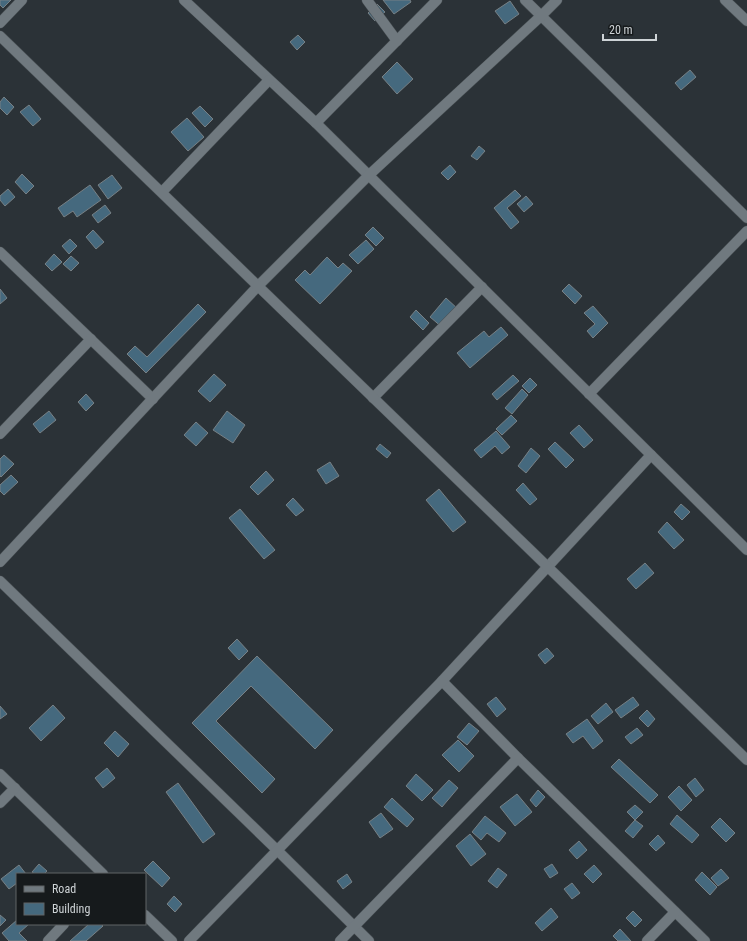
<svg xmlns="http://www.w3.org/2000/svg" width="747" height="941" viewBox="0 0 747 941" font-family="'Roboto Condensed',sans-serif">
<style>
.building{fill:#45697e;stroke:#778085}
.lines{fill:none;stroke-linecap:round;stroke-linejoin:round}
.street-casing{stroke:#474e52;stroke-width:11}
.secondary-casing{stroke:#474e52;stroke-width:11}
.street{stroke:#70797f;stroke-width:10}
.secondary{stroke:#70797f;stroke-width:10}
</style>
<rect width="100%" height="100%" fill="#2b3237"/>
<!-- building -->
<g class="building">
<path d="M0 0H11L3 8 0 5Z"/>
<path d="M383 0H410L411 2 394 14Z"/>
<path d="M510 1 519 14 505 24 495 11Z"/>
<path d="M377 4 385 12 375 21 368 13Z"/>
<path d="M298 35 305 42 297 50 290 42Z"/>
<path d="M397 62 413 79 397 94 382 77Z"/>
<path d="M690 70 696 77 681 90 675 83Z"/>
<path d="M4 97 14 107 7 115 0 108V102Z"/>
<path d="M29 105 41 119 33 126 20 112Z"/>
<path d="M200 106 213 119 205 127 192 113Z"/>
<path d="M187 118 204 137 188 151 171 132Z"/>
<path d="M479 146 485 151 477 160 471 156Z"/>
<path d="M450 165 456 172 448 180 441 173Z"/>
<path d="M22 174 34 186 26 194 15 182Z"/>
<path d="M112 175 122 188 108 199 98 185Z"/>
<path d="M90 185 101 200 77 217 73 211 64 217 58 208Z"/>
<path d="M8 189 15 197 5 206 0 200V196Z"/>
<path d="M515 190 521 196 507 208 519 222 511 229 494 208Z"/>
<path d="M526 196 533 204 524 212 517 204Z"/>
<path d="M105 205 111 213 98 223 92 215Z"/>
<path d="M373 227 384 238 376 246 365 235Z"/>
<path d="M93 230 104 242 96 249 86 237Z"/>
<path d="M70 239 77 246 69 254 62 246Z"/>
<path d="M366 240 374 249 358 264 349 255Z"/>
<path d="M54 254 62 262 52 271 45 264Z"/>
<path d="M71 256 79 263 71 271 63 264Z"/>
<path d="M327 257 338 268 343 263 352 271 320 304 295 280 305 270 310 275Z"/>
<path d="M569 284 582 296 575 304 562 291Z"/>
<path d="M0 289 7 298 0 304Z"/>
<path d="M446 298 459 310 443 328 430 317Z"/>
<path d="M198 304 206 312 146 373 127 354 135 346 147 357Z"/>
<path d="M593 306 608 323 593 338 587 331 595 324 584 313Z"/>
<path d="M416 310 429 323 423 330 410 317Z"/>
<path d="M501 327 508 335 470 368 457 353 484 331 489 337Z"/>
<path d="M214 374 226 385 210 402 198 391Z"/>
<path d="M513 375 519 381 497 400 492 394Z"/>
<path d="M530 378 537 385 529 393 522 386Z"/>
<path d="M522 389 528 395 512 414 505 408Z"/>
<path d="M86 394 94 403 86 411 78 402Z"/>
<path d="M49 411 56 420 40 433 33 424Z"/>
<path d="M227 411 245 425 233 443 213 430Z"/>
<path d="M511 415 517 421 502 435 496 429Z"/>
<path d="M196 422 208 433 196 446 184 435Z"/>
<path d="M579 425 593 440 584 448 570 433Z"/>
<path d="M496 431 510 447 502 454 495 446 481 458 474 450Z"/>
<path d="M555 442 574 460 566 468 548 449Z"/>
<path d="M380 444 391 453 387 458 376 449Z"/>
<path d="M531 448 540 456 526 473 518 466Z"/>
<path d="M4 455 14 464 1 477 0 476V459Z"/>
<path d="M330 462 339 476 326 484 317 470Z"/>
<path d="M266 471 274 480 258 495 250 487Z"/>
<path d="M11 475 18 482 4 495 0 491V485Z"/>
<path d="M523 483 537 499 530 505 516 490Z"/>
<path d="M439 489 466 522 453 532 426 500Z"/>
<path d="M293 498 304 510 296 516 286 505Z"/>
<path d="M681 504 690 512 682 520 674 512Z"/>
<path d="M240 509 275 550 264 559 229 518Z"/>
<path d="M667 522 684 540 674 549 658 532Z"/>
<path d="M645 563 654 573 636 589 627 579Z"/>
<path d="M237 639 248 651 239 660 228 648Z"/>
<path d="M547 648 554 656 545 664 538 655Z"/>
<path d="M257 656 333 730 315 749 251 686 216 721 275 779 262 793 192 723Z"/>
<path d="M496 697 506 709 497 717 487 704Z"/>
<path d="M633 697 639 705 621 718 615 710Z"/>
<path d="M606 703 613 712 598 724 591 716Z"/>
<path d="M53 705 65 718 41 741 29 728Z"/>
<path d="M0 706 7 714 0 719Z"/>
<path d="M647 710 655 719 648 727 639 718Z"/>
<path d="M587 719 603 741 593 749 583 736 573 743 566 734Z"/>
<path d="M469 723 479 731 467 745 457 737Z"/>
<path d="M637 728 643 735 631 744 625 737Z"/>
<path d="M115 731 129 744 118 757 104 743Z"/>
<path d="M458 740 474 756 459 772 442 755Z"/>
<path d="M619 759 658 795 650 803 611 767Z"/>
<path d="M107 768 115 778 103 788 95 778Z"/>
<path d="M416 774 433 790 422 801 406 786Z"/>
<path d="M695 778 704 790 696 797 687 785Z"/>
<path d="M449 780 458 788 442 807 432 798Z"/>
<path d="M178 783 215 834 203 843 166 792Z"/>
<path d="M679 786 692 800 681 811 668 797Z"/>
<path d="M538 790 545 797 536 807 530 800Z"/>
<path d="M517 794 532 812 515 826 500 807Z"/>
<path d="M392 798 414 819 407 827 384 807Z"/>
<path d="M635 805 643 812 635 820 627 812Z"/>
<path d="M381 813 393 829 380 838 369 822Z"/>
<path d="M677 815 699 835 692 843 670 824Z"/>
<path d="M485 816 506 833 499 842 487 833 481 840 472 832Z"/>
<path d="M720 818 735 833 726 842 711 827Z"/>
<path d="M635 820 643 826 633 838 625 831Z"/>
<path d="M470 834 486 854 471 866 456 846Z"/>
<path d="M658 835 665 843 656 851 649 844Z"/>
<path d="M579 841 587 850 577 859 569 850Z"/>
<path d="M153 861 170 878 162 887 144 870Z"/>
<path d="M39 864 47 871 44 874H35L32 872Z"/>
<path d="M552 864 558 873 550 878 544 869Z"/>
<path d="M19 865 26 874H17V883L9 889 1 879Z"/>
<path d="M594 865 602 874 593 883 584 874Z"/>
<path d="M498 868 507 875 497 888 488 881Z"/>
<path d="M721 869 729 878 718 886 711 878Z"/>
<path d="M702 872 717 887 710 895 695 880Z"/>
<path d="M347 874 352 882 343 889 337 881Z"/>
<path d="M572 883 580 893 572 899 564 889Z"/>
<path d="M174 896 182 904 175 912 167 904Z"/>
<path d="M551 908 558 917 542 931 535 923Z"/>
<path d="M633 911 642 920 635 927 626 918Z"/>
<path d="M0 915 6 920 0 926Z"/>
<path d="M17 920V924H29L19 933 27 941H9L2 933Z"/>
<path d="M89 924H101L103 926 86 941H70Z"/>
<path d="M620 929 631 941H618L613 936Z"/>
</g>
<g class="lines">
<defs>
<g id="street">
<path d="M184 0 316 123 747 550"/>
<path d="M367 0 397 41"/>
<path d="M525 0 747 218"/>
<path d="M725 0 747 21"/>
<path d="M0 23 22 0"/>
<path d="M316 123 437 0"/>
<path d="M162 192 269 80"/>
<path d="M0 252 153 399"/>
<path d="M589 394 747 231"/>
<path d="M373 398 482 287"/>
<path d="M0 434 91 339"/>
<path d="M0 562 258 286 369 175 541 16 557 0"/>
<path d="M0 581 278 851 369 941"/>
<path d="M442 681 518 758 705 941"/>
<path d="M0 774 103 874"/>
<path d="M0 803 15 788"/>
<path d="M145 915 172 941"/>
<path d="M48 941 64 924"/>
<path d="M189 941 442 681 651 455"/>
<path d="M340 941 518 758"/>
<path d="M647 941 675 912"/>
</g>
<path id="secondary" d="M0 36 747 760"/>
</defs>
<!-- street casing -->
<use href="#street" class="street-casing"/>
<!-- secondary casing -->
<use href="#secondary" class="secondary-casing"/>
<!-- street -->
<use href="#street" class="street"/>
<!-- secondary -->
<use href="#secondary" class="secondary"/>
</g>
<!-- legend -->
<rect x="16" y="873" width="130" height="52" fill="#161a1c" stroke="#606466"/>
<rect x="24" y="886" width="20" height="6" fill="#70797f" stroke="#606466"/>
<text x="52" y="893" font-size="12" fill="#ced3d6">Road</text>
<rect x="24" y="903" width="20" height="12" fill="#45697e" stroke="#606466"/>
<text x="52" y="913" font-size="12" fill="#ced3d6">Building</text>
<!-- scale -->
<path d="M603 34v6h53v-6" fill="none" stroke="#ced3d6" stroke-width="2"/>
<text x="609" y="34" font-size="12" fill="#ced3d6" stroke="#161a1c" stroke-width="3" paint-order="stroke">20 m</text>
</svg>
